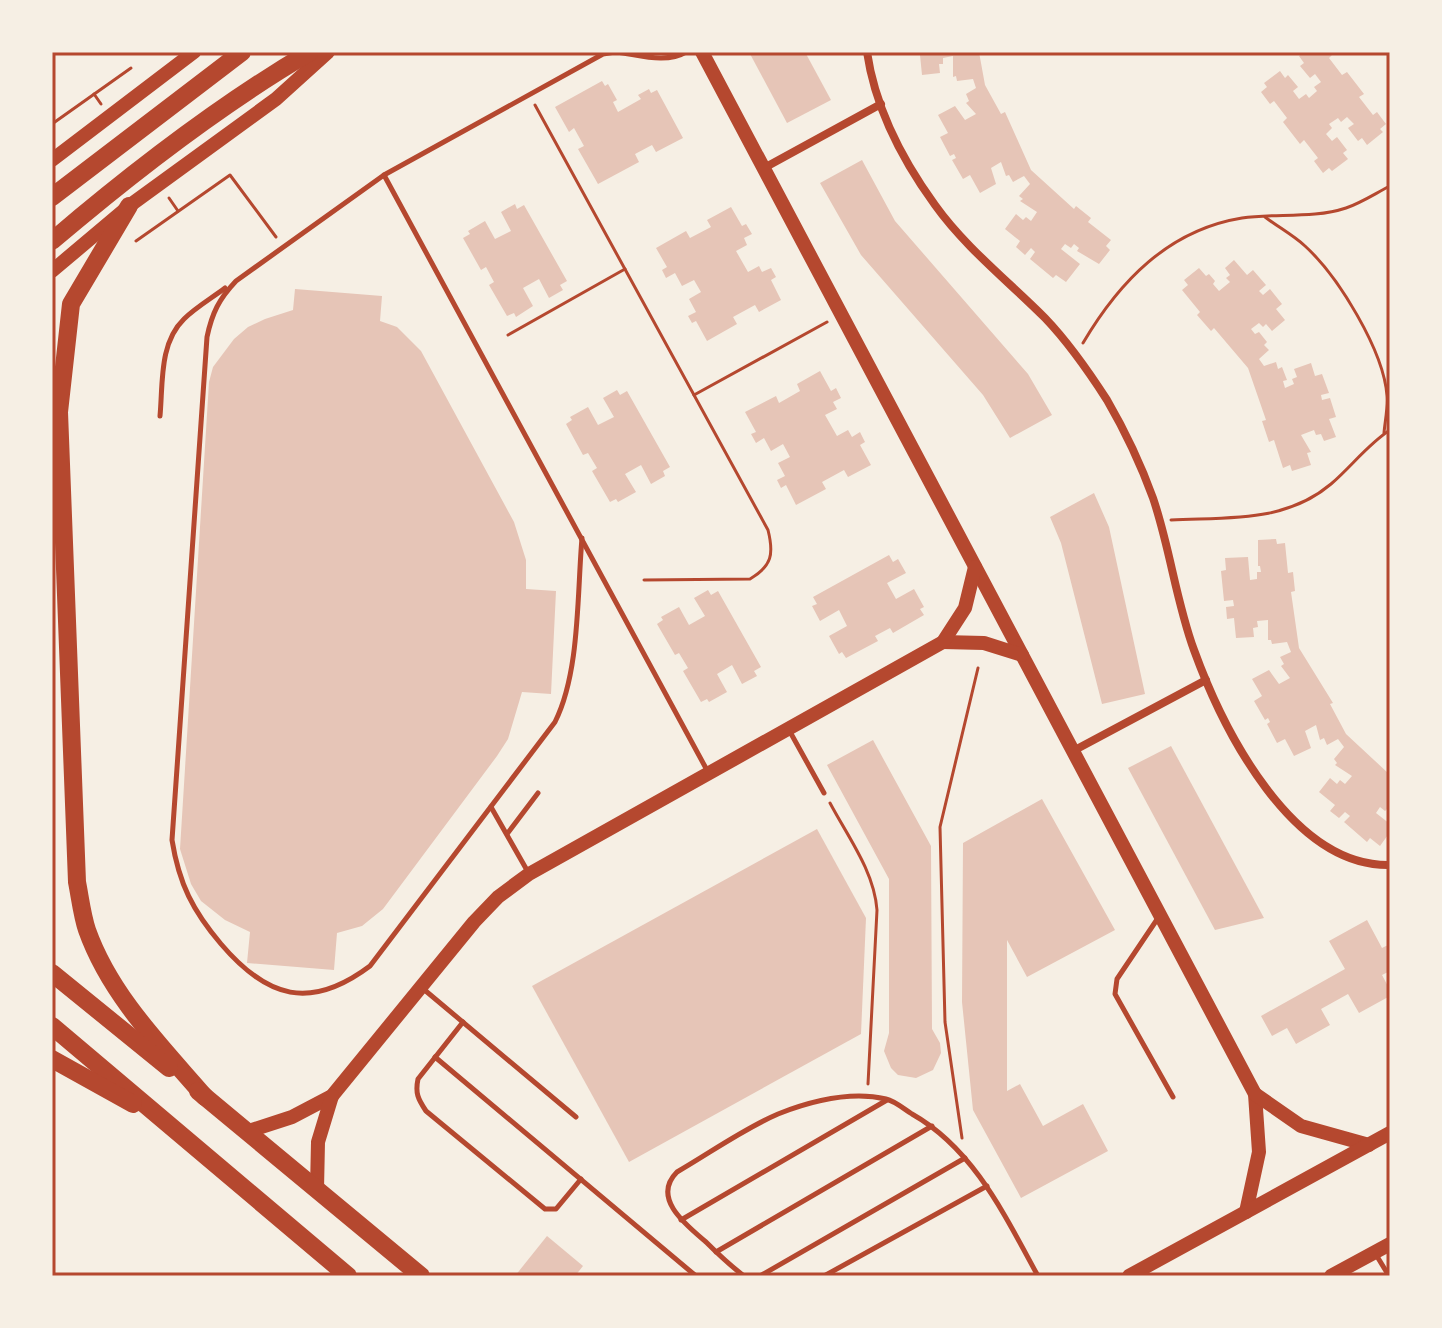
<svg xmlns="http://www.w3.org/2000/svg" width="1442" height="1328" viewBox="0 0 1442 1328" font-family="Mulish,sans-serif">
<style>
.building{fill:#e6c5b7}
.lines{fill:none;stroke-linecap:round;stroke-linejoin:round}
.path{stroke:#b5482f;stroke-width:3}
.service{stroke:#b5482f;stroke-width:5}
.minor{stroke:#b5482f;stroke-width:8}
.tertiary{stroke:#b5482f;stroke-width:14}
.secondary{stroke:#b5482f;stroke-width:14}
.trunk{stroke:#b5482f;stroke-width:18}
.neatline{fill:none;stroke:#b5482f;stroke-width:3}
</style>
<rect width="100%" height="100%" fill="#f6efe4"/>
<!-- building -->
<g class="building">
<path d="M749 52H805L831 100 787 123Z"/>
<path d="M912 52H979L985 85 1001 114 1005 112 1031 170 1074 209 1076 206 1091 218 1088 222 1111 240 1106 246 1110 250 1099 264 1077 251 1079 248 1074 244 1071 248 1065 244 1061 249 1080 264 1066 282 1056 275 1053 278 1030 259 1035 252 1031 248 1025 255 1016 247 1020 241 1005 229 1016 214 1023 220 1026 217 1031 221 1037 212 1020 201 1023 199 1019 196 1030 184 1024 176 1013 182 1009 175 1006 176 1001 162 991 168 996 184 980 193 970 175 963 179 952 160 956 158 954 154 950 156 940 137 948 133 938 115 955 106 965 120 976 114 966 103 969 101 966 94 976 88 973 79 957 81 956 76 953 77V56L943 58V64H939L940 73 922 75 920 55H913Z"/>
<path d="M1304 52H1330L1332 55 1329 58 1342 75 1347 72 1364 94 1359 97 1373 115 1377 112 1386 124 1380 129 1383 132 1367 145 1362 138 1358 141 1348 128 1354 124 1347 117 1341 122 1338 118 1329 124 1332 128 1326 134 1332 141 1337 137 1347 150 1343 153 1348 159 1332 171 1329 168 1323 173 1314 161 1318 158 1304 140 1300 144 1283 122 1287 118 1274 101 1270 104 1261 92 1267 87 1264 83 1280 71 1285 78 1288 75 1298 87 1293 91 1299 99 1306 94 1309 98 1317 91 1314 87 1321 82 1315 74 1310 78 1300 66 1304 63 1299 56Z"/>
<path d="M602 81 605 86 608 84 617 100 613 102 618 112 641 99 638 95 649 89 651 93 657 90 683 138 656 152 652 145 635 154 639 162 598 184 578 149 584 146 574 128 569 132 555 107Z"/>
<path d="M862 160 895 221 1028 374 1052 415 1010 438 983 395 861 255 820 183Z"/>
<path d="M515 204 517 209 524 205 567 281 560 285 563 290 549 298 539 279 523 288 533 306 516 317 514 313 507 316 489 285 494 282 486 267 481 270 463 238 470 234 468 231 485 221 495 239 511 231 501 212Z"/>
<path d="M731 207 742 226 746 224 752 234 744 238 747 245 736 251 748 272 759 266 762 272 771 268 776 277 771 280 781 300 759 312 755 305 733 317 737 324 707 341 696 321 692 323 688 316 696 312 689 299 701 292 694 280 682 286 675 273 666 278 662 270 667 267 656 248 686 231 690 238 711 227 707 220Z"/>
<path d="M1234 260 1247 275 1253 270 1266 285 1259 291 1263 295 1270 289 1282 304 1276 309 1285 320 1272 331 1266 324 1263 327 1259 323 1251 329 1255 334 1259 332 1267 342 1264 345 1269 350 1259 359 1264 366 1276 362 1278 369 1282 367 1287 380 1283 381 1285 388 1294 384 1292 379 1297 377 1294 369 1311 363 1315 376 1322 374 1329 393 1321 395 1322 400 1330 398 1336 417 1329 419 1336 437 1324 441 1321 434 1316 435 1314 430 1301 435 1311 452 1307 453 1311 465 1292 471 1290 465 1283 468 1274 440 1269 442 1262 421 1266 420 1248 368 1214 328 1211 331 1197 315 1200 312 1182 290 1188 285 1184 280 1199 268 1206 276 1209 274 1215 281 1213 284 1219 291 1230 282 1226 278 1230 275 1225 268Z"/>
<path d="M295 289 382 296 380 321 397 327 421 351 514 522 526 560V589L556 591 551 694 522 692 508 739 497 756 383 909 362 926 337 933 334 970 247 963 250 932 225 920 201 901 191 884 180 849 209 382 213 367 234 339 248 327 265 319 293 310Z"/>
<path d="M820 371 831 391 836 388 841 398 833 402 837 409 825 415 837 436 848 430 852 437 860 432 865 442 860 445 871 465 848 477 844 470 822 482 826 489 796 505 786 485 781 488 777 480 785 476 778 463 790 457 783 444 771 451 764 438 756 443 751 434 756 432 745 412 776 396 779 403 800 391 797 384Z"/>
<path d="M617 390 620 395 627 391 670 467 663 471 665 476 651 484 641 465 625 474 636 492 618 502 616 499 610 502 592 471 597 468 588 453 583 455 566 424 572 420 570 417 588 407 598 425 614 417 603 398Z"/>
<path d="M1094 493 1109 527 1145 694 1102 704 1061 543 1050 517Z"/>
<path d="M1276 539 1277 544 1285 543 1288 573 1293 572 1295 591 1291 592 1299 648 1333 703 1330 704 1346 734 1388 773 1390 770V810L1388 808 1385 811 1380 807 1376 813 1390 824V832L1380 846 1370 838 1367 842 1344 822 1350 816 1345 812 1339 818 1330 811 1335 805 1319 792 1330 778 1337 784 1340 780 1345 784 1352 776 1335 765 1337 763 1334 759 1344 747 1338 739 1327 745 1324 738 1320 740 1316 725 1305 731 1311 748 1294 756 1285 739 1277 743 1267 724 1270 722 1268 718 1265 720 1254 701 1262 696 1252 679 1269 670 1279 684 1290 678 1281 666 1284 664 1280 657 1291 652 1287 642 1272 644 1271 640H1268V620L1257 621 1258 627 1253 628 1254 637 1236 638 1234 618 1227 619 1226 607 1234 606 1233 600 1224 601 1221 571 1226 570 1225 558 1248 557 1250 580 1257 579V572H1261L1260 566H1258V540Z"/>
<path d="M889 555 893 562 898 559 906 573 887 583 896 599 914 589 924 607 920 609 924 615 893 633 890 628 875 636 878 641 846 658 842 652 839 654 829 636 847 626 839 610 820 621 812 606 817 604 813 597Z"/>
<path d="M708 590 711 595 718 591 761 667 754 671 757 676 742 684 732 665 717 674 727 692 709 702 707 699 701 702 683 671 688 668 679 653 675 655 657 624 663 620 661 617 679 607 689 625 705 616 694 598Z"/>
<path d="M873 740 931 846 932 1029 940 1043 941 1053 933 1070 916 1078 898 1075 891 1068 884 1051 889 1033V879L827 765Z"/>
<path d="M1171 746 1264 918 1215 930 1128 768Z"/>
<path d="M1042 799 1115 930 1027 977 1007 940V1091L1020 1084 1043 1126 1083 1104 1108 1151 1021 1198 973 1110 962 1002 963 843Z"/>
<path d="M817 829 866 918 861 1034 629 1162 532 986Z"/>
<path d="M1367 920 1382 948 1390 944V971L1382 975 1390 990V996L1359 1013 1348 994 1321 1009 1330 1025 1296 1044 1287 1028 1272 1036 1261 1016 1345 969 1329 941Z"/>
<path d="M547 1236 583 1266 575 1276H515Z"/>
</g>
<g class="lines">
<!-- path -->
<g class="path">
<path d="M94 94 101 104"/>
<path d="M535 105 768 530C774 554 772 566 750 579L644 580"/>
<path d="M52 124 131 68"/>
<path d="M169 198 178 211"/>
<path d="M1265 217C1278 227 1293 235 1305 246 1338 276 1384 351 1387 396 1388 408 1385 421 1384 433"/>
<path d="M136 241 230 175 276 237"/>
<path d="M508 335 625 269"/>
<path d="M1083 343C1119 282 1168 230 1242 218 1276 213 1313 219 1346 208 1361 203 1376 193 1390 186"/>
<path d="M694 395 827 322"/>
<path d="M1171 520C1228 517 1285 523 1331 484 1351 467 1368 444 1390 430"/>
<path d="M830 803C848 837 874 871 877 910L868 1084"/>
<path d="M962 1138 945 1022 940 827 978 668"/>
</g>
<!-- service -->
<g class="service">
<path d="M617 52C640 55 666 64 686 52"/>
<path d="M384 175 708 772"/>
<path d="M160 416C163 384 159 343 184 319 196 307 212 298 225 288"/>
<path d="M582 538C577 595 580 672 555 722L370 966C310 1011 267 998 221 944 193 911 179 884 172 840L207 337C212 313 219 299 236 281L384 175 603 54 615 52"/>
<path d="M789 730 824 793"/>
<path d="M491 807 528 872"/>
<path d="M507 834 538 793"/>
<path d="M1158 918 1117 979 1115 994 1173 1097"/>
<path d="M421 987 576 1117"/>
<path d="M463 1022 418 1079C415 1093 418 1099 426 1111L545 1209H556L581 1179"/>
<path d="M435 1057 696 1276"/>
<path d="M681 1220 887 1100"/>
<path d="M716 1252 932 1126"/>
<path d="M1375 1253 1389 1276"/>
<path d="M744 1276C731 1266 718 1254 706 1242 686 1225 651 1198 677 1172 710 1153 743 1129 778 1114 811 1101 851 1091 886 1099 895 1101 904 1109 912 1114 974 1149 1005 1216 1038 1276"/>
<path d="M760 1276 965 1158"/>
<path d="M824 1276 987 1186"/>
</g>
<!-- minor -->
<g class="minor">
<path d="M867 52C875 107 903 161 935 205 965 247 1008 281 1045 318 1068 342 1089 372 1107 400 1125 431 1141 465 1153 498 1170 548 1176 601 1194 650 1223 730 1292 867 1390 865"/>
<path d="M764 168 881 104"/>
<path d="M1073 751 1206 680"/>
</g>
<!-- tertiary -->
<g class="tertiary">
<path d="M702 52 1255 1094 1259 1152 1246 1212"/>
<path d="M943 642 984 643 1022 655"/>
<path d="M1255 1094 1301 1126 1369 1145"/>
<path d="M249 1131 292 1117 332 1096 474 922 498 897 529 874 943 642 965 608 975 567"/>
<path d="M317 1189 318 1142 332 1096"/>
</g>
<!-- secondary -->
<g class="secondary">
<path d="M52 160 194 52"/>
<path d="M52 271 129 206 276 99 328 52"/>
<path d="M1129 1276 1390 1133"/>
<path d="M1331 1276 1390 1244"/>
</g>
<!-- trunk -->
<g class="trunk">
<path d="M52 197 242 52"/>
<path d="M129 206 71 304 59 412 77 882C80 897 82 915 87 930 110 995 161 1046 205 1097"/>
<path d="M52 241C133 172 218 106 310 52"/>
<path d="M52 973 169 1068"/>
<path d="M52 1026 348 1276"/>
<path d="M52 1059 133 1104"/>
<path d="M198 1091 421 1276"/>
</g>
</g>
<!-- border -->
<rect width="1442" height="1328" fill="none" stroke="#f6efe4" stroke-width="108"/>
<rect x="54" y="54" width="1334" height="1220" class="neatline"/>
</svg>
